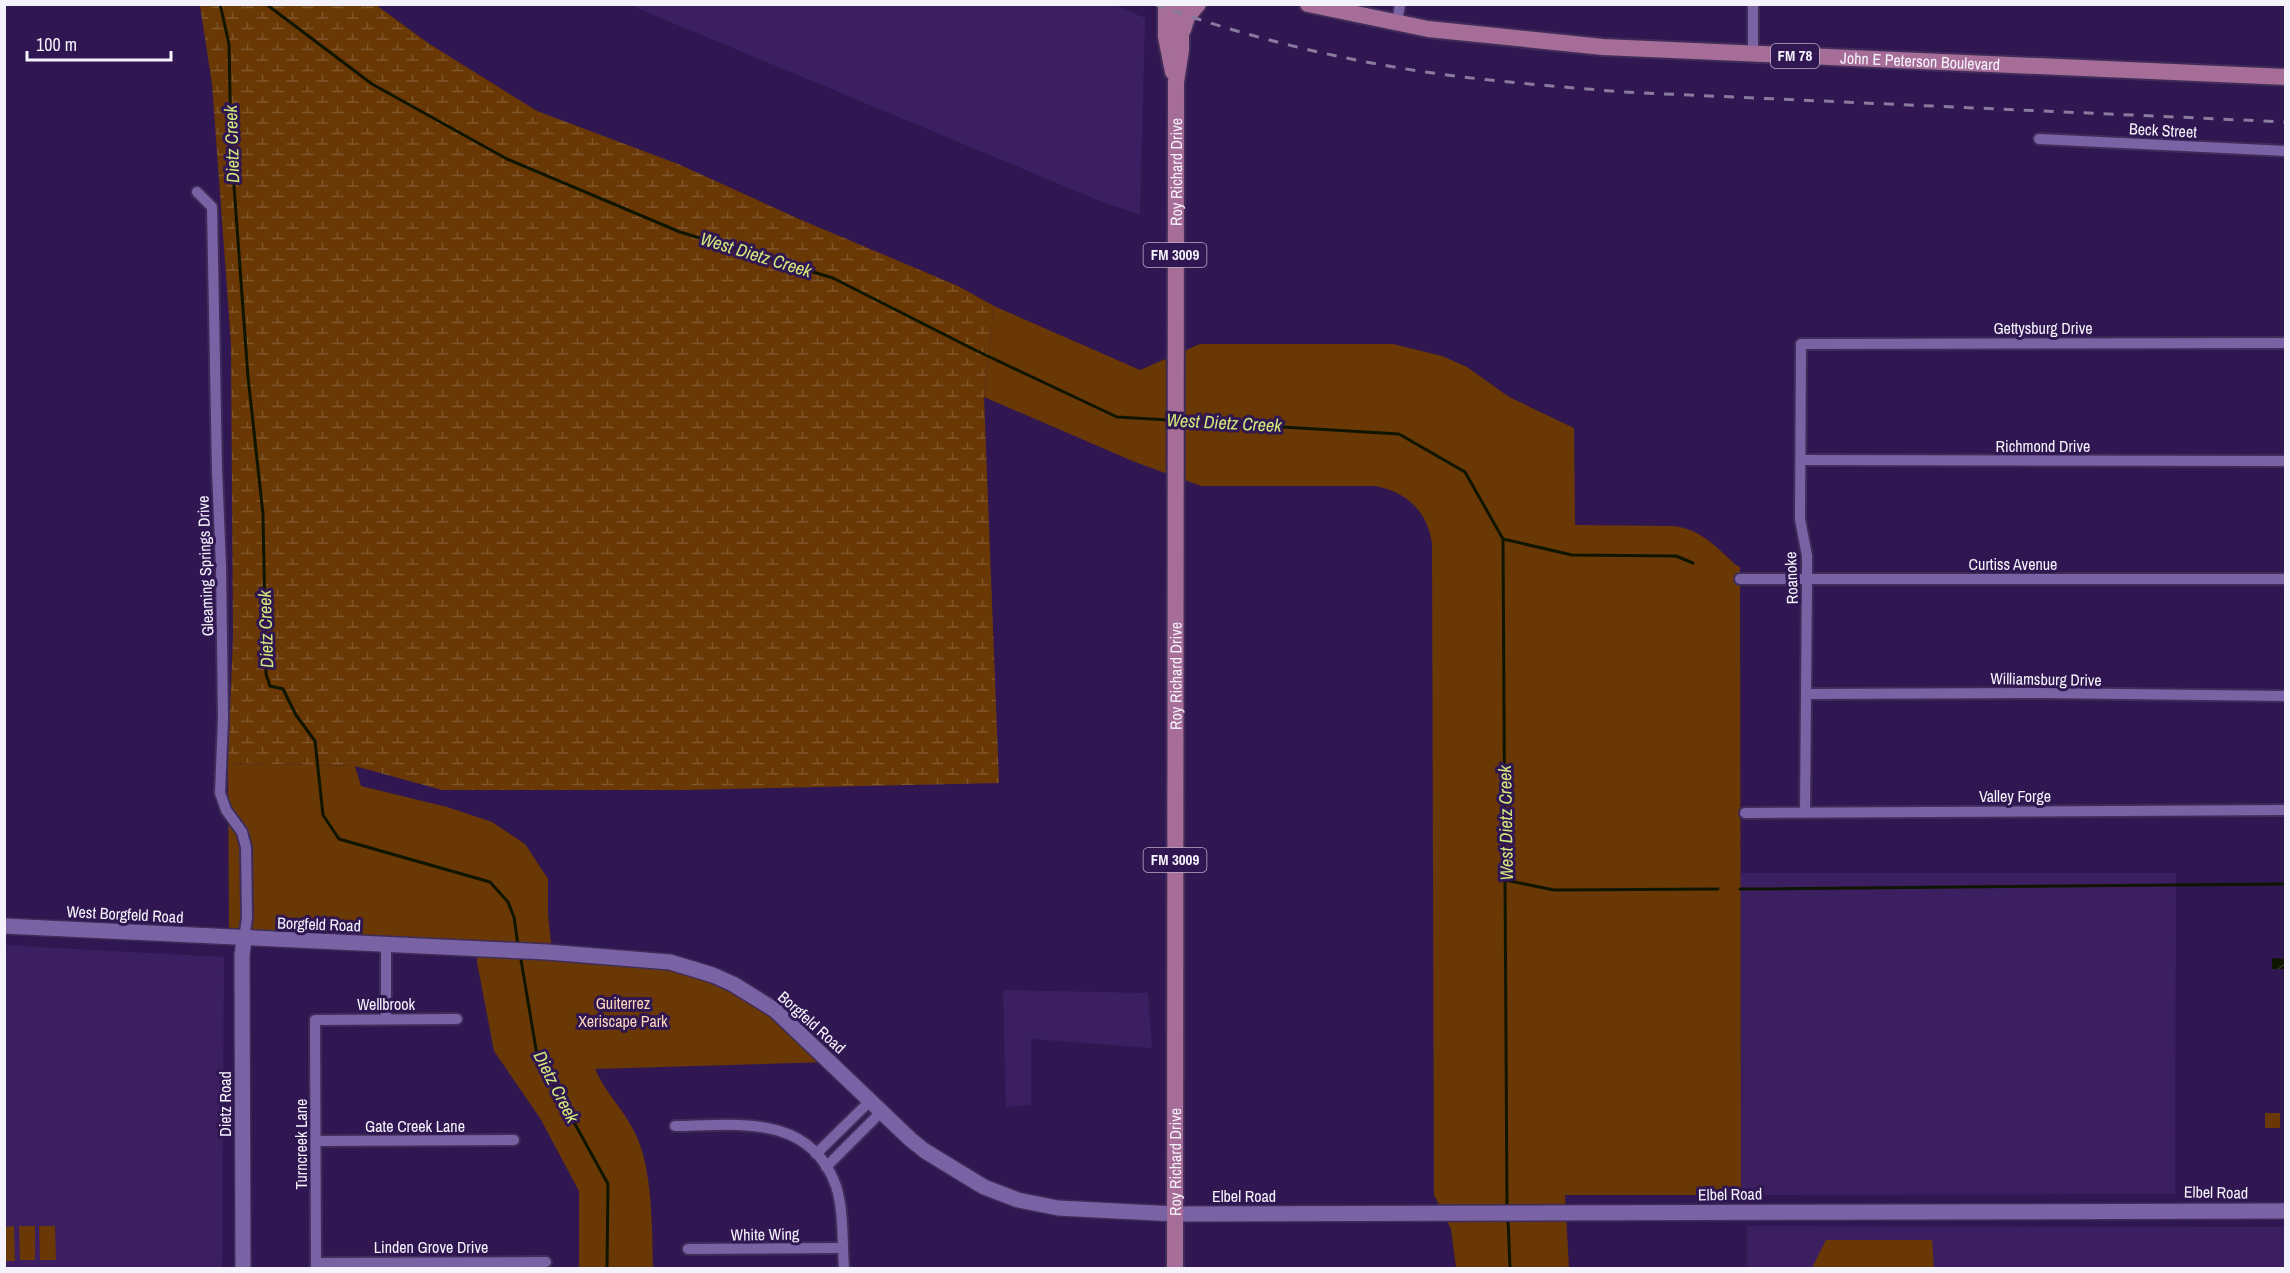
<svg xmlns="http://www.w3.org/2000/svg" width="2290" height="1273" viewBox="0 0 2290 1273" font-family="'Archivo Narrow',sans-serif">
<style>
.built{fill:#3b1f60}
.wetland{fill:url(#wetland-marsh)}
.green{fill:#693805}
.water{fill:url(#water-waves)}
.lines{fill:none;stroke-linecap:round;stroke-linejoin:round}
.stream{stroke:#101500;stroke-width:3}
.street-casing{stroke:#402c59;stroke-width:14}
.secondary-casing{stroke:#402c59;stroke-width:18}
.primary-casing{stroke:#402c59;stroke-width:20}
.street{stroke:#7a63a5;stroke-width:10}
.secondary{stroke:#7a63a5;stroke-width:15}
.primary{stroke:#a56d97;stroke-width:16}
.rail{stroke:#897a9e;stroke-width:3;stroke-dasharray:10 10;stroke-linecap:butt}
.labels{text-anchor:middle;stroke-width:6;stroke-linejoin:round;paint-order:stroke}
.shield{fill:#311752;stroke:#bab0c8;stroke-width:1.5}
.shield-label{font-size:15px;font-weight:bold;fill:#f4f2fa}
.street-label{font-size:16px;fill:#f4f2fa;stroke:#311752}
.park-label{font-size:16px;fill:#fad6ba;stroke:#311752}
.water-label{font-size:18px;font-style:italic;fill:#d1e97b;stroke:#311752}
</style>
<defs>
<pattern id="wetland-marsh" width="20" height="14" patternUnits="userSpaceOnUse" patternTransform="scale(1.5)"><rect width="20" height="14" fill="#693805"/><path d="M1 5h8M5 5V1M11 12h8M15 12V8" fill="none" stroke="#7f552a"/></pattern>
<pattern id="water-waves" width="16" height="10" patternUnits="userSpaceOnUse" patternTransform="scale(1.5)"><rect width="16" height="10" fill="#101500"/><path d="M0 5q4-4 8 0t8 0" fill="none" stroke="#333826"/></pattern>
</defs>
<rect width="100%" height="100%" fill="#311752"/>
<g class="built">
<polygon points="630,5 1114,5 1145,18 1140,215 1100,201"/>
<polygon points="1740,873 2176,873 2175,1194 1741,1195"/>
<polygon points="4,945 224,957 222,1268 5,1268"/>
<polygon points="1003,990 1148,993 1152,1048 1031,1039 1031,1105 1006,1107"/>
<polygon points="1747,1226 2285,1227 2285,1268 1747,1268"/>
</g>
<polygon class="wetland" points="200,5 376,5 428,43 537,111 678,164 799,219 958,286 994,306 984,397 999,783 683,790 442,790 355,766 228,763 233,636 231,343 212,84"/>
<g class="green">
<path d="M994 306 1140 370 1200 344H1393L1442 356 1467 367 1509 397 1574 428 1575 525 1673 526C1701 529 1716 547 1736 565L1740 567 1741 1195H1565L1569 1268H1456L1451 1229 1434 1195 1432 543C1427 511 1407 492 1375 486H1201L1135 462 984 397Z"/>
<path d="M228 763 355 766 361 786 447 807 492 822 525 844 548 879V915L552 952 644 959 733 984 830 1062 595 1069C605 1092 623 1109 634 1131 653 1166 652 1230 653 1268H579V1191L540 1118 494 1051 477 962 478 948 229 936Z"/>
<rect x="2265" y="1113" width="15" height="15"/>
<polygon points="14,1226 15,1261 5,1261 5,1227"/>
<polygon points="19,1226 35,1226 35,1260 20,1260"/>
<polygon points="39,1226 55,1226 56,1260 40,1260"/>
<polygon points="1826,1240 1932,1240 1934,1268 1812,1268"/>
</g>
<polygon class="water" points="2272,958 2285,959 2285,969 2272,969"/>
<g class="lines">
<g class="stream">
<polyline points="220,4 229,44 231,145 248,377 263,514 266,674 270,686 283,689 296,715 315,741 323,815 339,839 490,882 508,902 514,917 518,945"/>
<polyline points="266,4 372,84 507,159 680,232 833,278 975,350 1117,417 1169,420"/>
<polyline points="1182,421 1399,434 1465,472 1503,539 1507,1209"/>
<polyline points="1503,539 1572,555 1676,556 1693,563"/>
<polyline points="1505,880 1554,890 1718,889"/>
<polyline points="1740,889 2286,884"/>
<polyline points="520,954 537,1055 608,1184 607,1268"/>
<polyline points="1508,1218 1510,1268"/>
</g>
<g class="street-casing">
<g id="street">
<polyline points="1397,23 1400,4"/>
<polyline points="1753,54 1753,4"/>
<polyline points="2039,139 2286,151"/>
<polyline points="197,192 212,207 217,469 221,567 223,718 220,793 226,810 242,832 246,847 247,918 244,939"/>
<polyline points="1801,460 2286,461"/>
<polyline points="1740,579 2286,579"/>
<polyline points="1807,694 2042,693 2286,696"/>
<polyline points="1805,811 1807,579 1807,556 1800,519 1801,344 2286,343"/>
<polyline points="1745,813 2286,810"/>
<polyline points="386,1019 386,944"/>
<path d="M675 1126C736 1125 810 1113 836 1186 844 1211 842 1243 844 1268"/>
<polyline points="316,1141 514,1140"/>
<polyline points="816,1154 870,1101"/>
<polyline points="826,1167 881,1112"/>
<polyline points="688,1249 842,1248"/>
<polyline points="316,1263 546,1262"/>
<polyline points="316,1268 315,1020 457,1019"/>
</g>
</g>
<g class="secondary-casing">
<g id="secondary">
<polyline points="4,926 547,952 670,962 713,975 733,984 775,1010 910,1139 925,1151 984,1187 1018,1200 1058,1208 1175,1214 2286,1211"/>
<polyline points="243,1268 242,955 244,939"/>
</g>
</g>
<g class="primary-casing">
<g id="primary">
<polyline points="1166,4 1166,37 1173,72"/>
<path id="s1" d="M1308 4 1428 29 1603 47 2286 77"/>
<polyline points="1183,30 1187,17 1198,4"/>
<path id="s2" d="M1175 1268 1176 82 1181 50V4"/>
</g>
</g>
<use href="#street" class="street"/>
<use href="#secondary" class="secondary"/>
<use href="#primary" class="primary"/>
<path class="rail" d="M1154 4C1251 39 1352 63 1455 76 1510 83 1566 87 1622 92L2286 122"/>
</g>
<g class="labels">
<g class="shield">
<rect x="1771" y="44" width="48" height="24" rx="4.5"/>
<rect x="1143.5" y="243" width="63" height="24" rx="4.5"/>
<rect x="1143.5" y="848" width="63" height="24" rx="4.5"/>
</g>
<g class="shield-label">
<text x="1795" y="61">FM 78</text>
<text x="1175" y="260">FM 3009</text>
<text x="1175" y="865">FM 3009</text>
</g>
<g class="street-label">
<text dy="6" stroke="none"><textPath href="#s1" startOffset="616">John E Peterson Boulevard</textPath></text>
<text transform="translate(2163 130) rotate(3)" y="6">Beck Street</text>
<text dy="6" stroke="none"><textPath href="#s2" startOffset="1096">Roy Richard Drive</textPath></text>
<text x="2043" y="334">Gettysburg Drive</text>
<text x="2043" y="452">Richmond Drive</text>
<text x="2013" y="570">Curtiss Avenue</text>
<text transform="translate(205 566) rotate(-92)" y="6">Gleaming Springs Drive</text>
<text transform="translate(1791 578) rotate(-92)" y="6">Roanoke</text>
<text dy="6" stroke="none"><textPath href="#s2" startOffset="592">Roy Richard Drive</textPath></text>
<text transform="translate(2046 679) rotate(1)" y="6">Williamsburg Drive</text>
<text x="2015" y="802">Valley Forge</text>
<text transform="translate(125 914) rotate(3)" y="6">West Borgfeld Road</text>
<text transform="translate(319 924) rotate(2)" y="6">Borgfeld Road</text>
<text x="386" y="1010">Wellbrook</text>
<text transform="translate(812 1022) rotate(42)" y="6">Borgfeld Road</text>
<text transform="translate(225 1104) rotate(-90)" y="6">Dietz Road</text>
<text x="415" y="1132">Gate Creek Lane</text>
<text transform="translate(301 1144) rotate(-90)" y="6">Turncreek Lane</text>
<text dy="6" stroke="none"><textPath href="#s2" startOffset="106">Roy Richard Drive</textPath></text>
<text transform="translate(2216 1192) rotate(1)" y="6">Elbel Road</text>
<text transform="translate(1730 1194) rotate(-1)" y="6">Elbel Road</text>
<text x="1244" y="1202">Elbel Road</text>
<text transform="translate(765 1234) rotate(-1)" y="6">White Wing</text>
<text x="431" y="1253">Linden Grove Drive</text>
</g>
<g class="park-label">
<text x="623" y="1009">Guiterrez<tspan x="623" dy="18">Xeriscape Park</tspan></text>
</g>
<g class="water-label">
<text transform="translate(232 144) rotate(-92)" y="6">Dietz Creek</text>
<text transform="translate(756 255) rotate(17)" y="6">West Dietz Creek</text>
<text transform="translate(1224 423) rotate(3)" y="6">West Dietz Creek</text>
<text transform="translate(266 629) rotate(-92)" y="6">Dietz Creek</text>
<text transform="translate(1506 823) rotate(-91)" y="6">West Dietz Creek</text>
<text transform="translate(556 1087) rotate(63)" y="6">Dietz Creek</text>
</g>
</g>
<rect width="2290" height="1273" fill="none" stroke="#f4f2fa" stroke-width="12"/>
<path d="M27 51v9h144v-9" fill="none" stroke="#f4f2fa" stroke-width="3"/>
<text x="36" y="51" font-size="18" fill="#f4f2fa" stroke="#311752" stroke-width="4.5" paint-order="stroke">100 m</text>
</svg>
